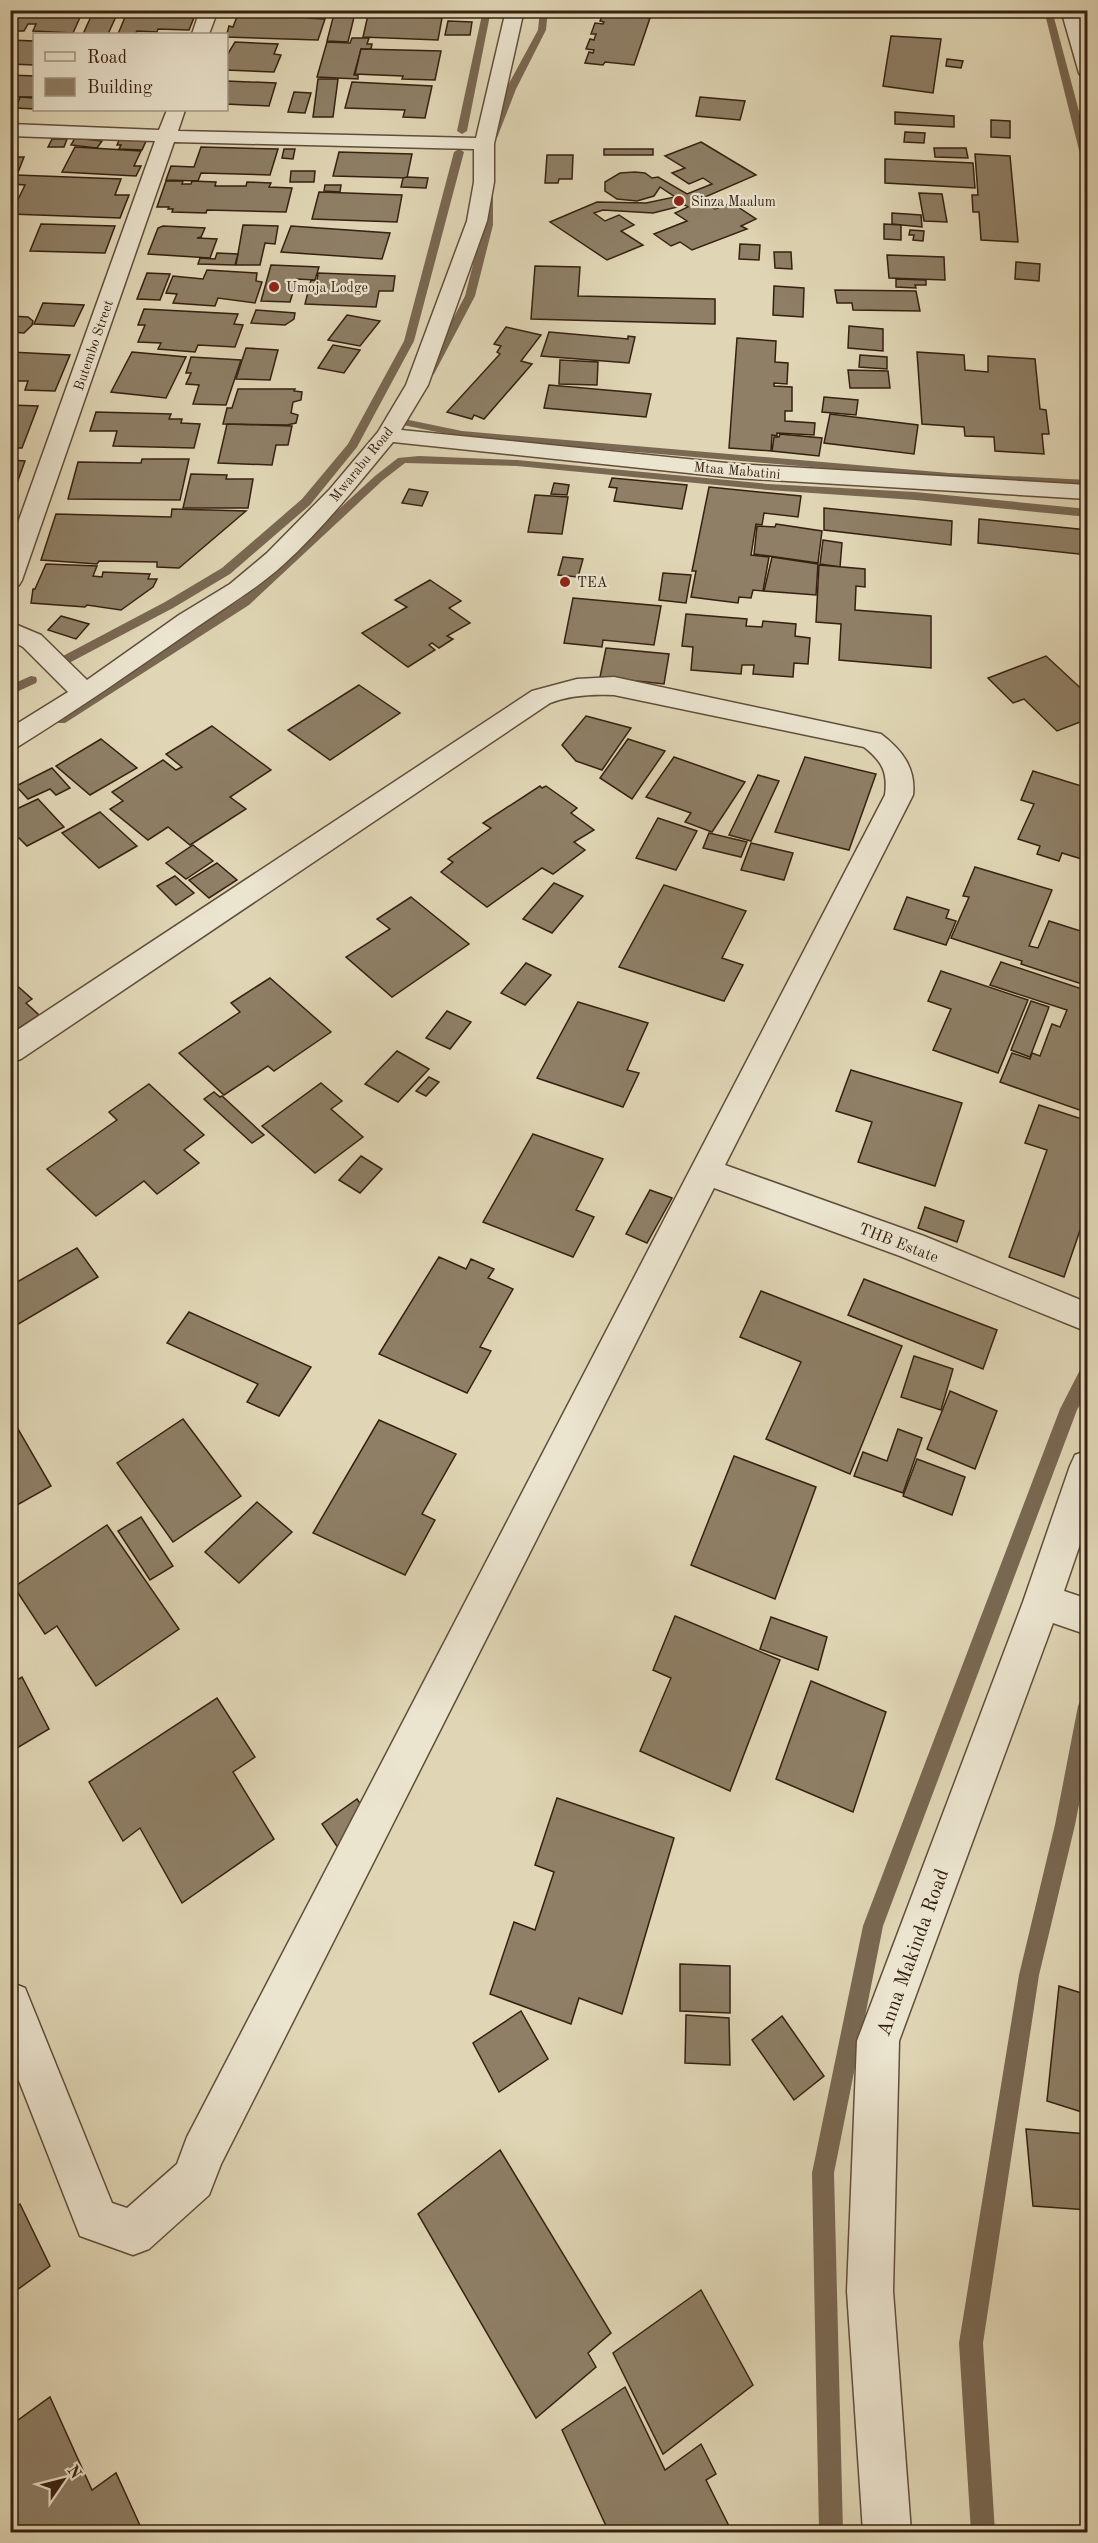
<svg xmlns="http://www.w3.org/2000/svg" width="1098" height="2543" viewBox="0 0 1098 2543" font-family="'Old Standard TT',serif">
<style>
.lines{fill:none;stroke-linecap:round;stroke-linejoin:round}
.stream{fill:#796852;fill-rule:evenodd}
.building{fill:#8e7f66;stroke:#362111;stroke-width:1.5}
.minor-casing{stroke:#604e3a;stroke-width:3}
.minor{fill:#ebe4cf;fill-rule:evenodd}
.poi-dot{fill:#8f2418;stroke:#ebe4cf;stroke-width:2}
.labels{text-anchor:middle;stroke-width:4.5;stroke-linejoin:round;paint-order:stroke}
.far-poi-label{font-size:14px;fill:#362111;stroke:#ebe4cf;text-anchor:start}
.far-street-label{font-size:14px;fill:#362111;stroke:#ebe4cf}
.street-label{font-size:16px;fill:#362111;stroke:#ebe4cf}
.near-street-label{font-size:20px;fill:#362111;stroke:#ebe4cf}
</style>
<rect width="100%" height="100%" fill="#e0d6b5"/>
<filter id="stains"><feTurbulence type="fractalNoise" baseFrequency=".00333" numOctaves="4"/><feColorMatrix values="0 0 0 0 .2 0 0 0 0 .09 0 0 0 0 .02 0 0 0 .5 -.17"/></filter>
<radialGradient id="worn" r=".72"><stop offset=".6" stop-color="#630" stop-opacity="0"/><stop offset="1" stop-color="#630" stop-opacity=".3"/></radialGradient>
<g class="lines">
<g class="stream">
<polygon points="483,10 491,10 467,131 462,134 457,131"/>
<polygon points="540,10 548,10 546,30 516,89 497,138 489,140 487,138 506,89 538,30"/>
<polygon points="1044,10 1052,10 1088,145 1088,169 1083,166"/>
<polygon points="459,149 464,152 414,341 357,447 310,505 230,574 173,608 69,663 61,663 59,660 61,657 165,602 222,568 302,499 348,444 404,341 454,152"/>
<polygon points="488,190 493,193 493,225 475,296 434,374 429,377 425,376 424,374 465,296 483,225 483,193"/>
<path d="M405 407 411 410 404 419 462 431 949 473 1088 480V487L949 479 462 437 393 423C390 418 399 408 405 407Z"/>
<polygon points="419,456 517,460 768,484 915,492 1088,509 1088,517 915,500 768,490 517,466 405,463 383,480 249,605 65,723 55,723 53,720 55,717 241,599 375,476 398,458"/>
<polygon points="31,676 36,677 37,680 36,683 10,695 10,685"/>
<polygon points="1088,1364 1088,1390 1077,1410 883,1926 834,2173 843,2532 819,2532 812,2173 863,1926 1060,1409 1082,1366"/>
<polygon points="1088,1697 1088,1759 1075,1825 1039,1975 983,2343 995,2532 971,2532 959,2343 1019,1975 1055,1825 1078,1706 1081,1699"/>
</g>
</g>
<g class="building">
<polygon points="94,10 119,10 108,34 83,34"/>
<polygon points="128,10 197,10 189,30 158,29 157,32 137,31 135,34 118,34"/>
<polygon points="335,10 360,10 346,11 355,13 348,42 327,41"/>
<polygon points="10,11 82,13 73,33 33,31 36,24 28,24 24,31 10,31"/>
<polygon points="604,11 650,18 634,65 605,62 603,65 585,63 589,52 593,53 594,50 586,49 590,39 594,40 596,34 591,34 595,23 603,24 604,22 600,21"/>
<polygon points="238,14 276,17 307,17 307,18 325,19 318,40 226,37 229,26 233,27"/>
<polygon points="368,15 442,18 438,40 363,37"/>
<polygon points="448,21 472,22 470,35 445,35"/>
<polygon points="891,36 941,39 933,93 883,86"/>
<polygon points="352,38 369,38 367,44 372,44 371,49 361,49 354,75 358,75 358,79 317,77 327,42 350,43"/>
<polygon points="10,40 34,41 34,65 10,64"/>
<polygon points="235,42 278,44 274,54 281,55 274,72 226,70 226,57"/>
<polygon points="361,49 441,51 435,80 402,79 403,76 355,74"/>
<polygon points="947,59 963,61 961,68 946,66"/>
<polygon points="10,75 34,76 34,97 10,97"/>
<polygon points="318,79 338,79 333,117 313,117"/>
<polygon points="226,81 276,83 269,106 226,104"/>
<polygon points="352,82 432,86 425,118 403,117 405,110 345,108"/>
<polygon points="294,92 311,93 305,113 288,112"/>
<polygon points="20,97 34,98 34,109 16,108"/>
<polygon points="700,97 745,101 740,120 696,116"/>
<polygon points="895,112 954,116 954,127 895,124"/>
<polygon points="991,120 1010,121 1010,138 991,137"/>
<polygon points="905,132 925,133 924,143 904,142"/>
<polygon points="75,138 102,141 97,148 71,145"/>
<polygon points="120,138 147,139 142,150 119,149 121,145 117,145"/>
<polygon points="52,139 67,139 64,147 48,147"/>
<polygon points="701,142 756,175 698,200 715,209 732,203 756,219 741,226 747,229 692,250 680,242 671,246 654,234 687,221 675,213 688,207 685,205 653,213 603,210 594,213 605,221 619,215 634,225 621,231 643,245 607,260 550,222 597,202 646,203 675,197 660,187 654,196 637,201 617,199 605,191 605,182 620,173 635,172 645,173 652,178 658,177 687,194 712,184 703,178 689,184 672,173 685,168 665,156"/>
<polygon points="75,147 141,151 134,166 141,166 136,176 62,172"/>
<polygon points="201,147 278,149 270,175 201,173 198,181 166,180 171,166 194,167"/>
<polygon points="934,148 966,148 968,158 935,157"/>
<polygon points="284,149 295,149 293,159 282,158"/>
<rect x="604" y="149" width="49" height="6"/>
<polygon points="339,152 412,154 407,178 333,176"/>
<polygon points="975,154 1010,156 1018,242 981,240 979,212 973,212 972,195 978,195"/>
<polygon points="547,155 573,155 572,179 559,179 558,183 545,183"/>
<polygon points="10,157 24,157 17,175 10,175"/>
<polygon points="885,159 973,163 975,188 885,183"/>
<polygon points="291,171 315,171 314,182 290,182"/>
<polygon points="16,175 121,179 115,195 129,195 120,218 11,214 25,185 12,184"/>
<polygon points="407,177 428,178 426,188 401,187 403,178"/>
<polygon points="166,181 183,181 182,184 191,184 192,181 216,182 215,186 246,186 247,182 271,183 269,187 292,188 286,212 207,210 206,213 172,212 173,209 168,209 169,207 157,207"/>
<polygon points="325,185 341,185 340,192 324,191"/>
<polygon points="319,192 402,195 397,222 312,219"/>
<polygon points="919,193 942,194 947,222 924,221"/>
<polygon points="892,213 921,215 922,227 892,224"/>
<polygon points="41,224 115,226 105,253 30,251"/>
<polygon points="884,224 901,225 901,240 884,239"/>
<polygon points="243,225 278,226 275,244 265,243 260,265 236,265"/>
<polygon points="163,226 205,228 201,237 197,238 217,239 210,258 148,254 158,228"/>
<polygon points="291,226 390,233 382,259 281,252"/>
<polygon points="910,230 924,231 923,241 913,240 914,235 909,235"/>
<polygon points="740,244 760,245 759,260 739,259"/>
<polygon points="774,252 791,252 792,269 775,268"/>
<polygon points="217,253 238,254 235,265 198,264 200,258 215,259"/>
<polygon points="887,255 944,257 945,280 889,278"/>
<polygon points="1016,262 1040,264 1039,281 1015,279"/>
<polygon points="271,265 319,267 315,280 297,279 290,302 261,301"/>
<polygon points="535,266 580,267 578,296 715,299 715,324 531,319"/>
<polygon points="207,270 257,273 256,281 262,282 255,303 218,298 215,306 173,303 177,294 166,293 173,276 203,279"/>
<polygon points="147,273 170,274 160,300 137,299"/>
<polygon points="318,273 395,276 393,291 379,291 376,307 305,304 311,280 317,281"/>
<polygon points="896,279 926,280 926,285 915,285 916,288 896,287"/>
<polygon points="774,286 804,288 803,317 773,315"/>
<polygon points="835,290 916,291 920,311 853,310 852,303 837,303"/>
<polygon points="43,303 84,305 74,326 34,324"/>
<polygon points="144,309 238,314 234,324 243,325 235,347 198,345 195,352 158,349 161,343 138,342 145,325 138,325"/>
<polygon points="256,310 295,313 294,319 285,325 251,323"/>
<polygon points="347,315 380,321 360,346 328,340"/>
<polygon points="10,316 28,317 33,321 32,325 24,333 10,332"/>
<polygon points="849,326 883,329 883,351 848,348"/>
<polygon points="506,327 541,335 521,361 532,364 484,419 474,415 472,419 447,412 500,354 497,352 501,346 494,344"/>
<polygon points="549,332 628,339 628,336 635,337 629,363 541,356"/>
<polygon points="737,338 776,341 775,362 788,363 787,384 774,383 774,386 792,387 792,411 785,411 785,421 815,423 814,435 777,433 777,436 772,435 771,451 729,448"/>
<polygon points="333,345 360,350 344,373 318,368"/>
<polygon points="246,348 278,350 270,380 236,379"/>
<polygon points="10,352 70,355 55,391 25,390 28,381 10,381"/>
<polygon points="132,352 186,357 166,398 111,392"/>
<polygon points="917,352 964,355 965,370 988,372 988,356 1035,359 1040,409 1046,410 1049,434 1042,434 1044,454 995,451 994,437 965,436 964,427 922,424"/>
<polygon points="860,355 887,357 887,369 859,367"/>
<polygon points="191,357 241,360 226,405 193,404 199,385 186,384 191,373 186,373"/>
<polygon points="560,360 598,362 597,385 559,384"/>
<polygon points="848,370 888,371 890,388 850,388"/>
<polygon points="549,385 651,394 646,417 544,408"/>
<polygon points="238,389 295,389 294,391 302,392 301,400 293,402 291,413 298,415 296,423 287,425 223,424 227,408 232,408"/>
<polygon points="824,397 858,400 856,415 822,412"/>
<polygon points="10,405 38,406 22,448 10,448"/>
<polygon points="96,412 171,414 169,419 182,419 181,423 200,424 194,448 113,446 117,431 90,431"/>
<polygon points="830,414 918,425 914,454 824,443"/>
<polygon points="227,424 292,426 288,445 276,445 272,465 218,463"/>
<polygon points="780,434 822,438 819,456 772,451 774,437 779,437"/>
<polygon points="142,459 189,459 180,500 68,499 78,462 141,463"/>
<polygon points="10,460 25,461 12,497 10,497"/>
<polygon points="191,474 227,475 226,479 253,479 248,508 183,508"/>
<polygon points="612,478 687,485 682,509 614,501 617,488 609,487"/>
<polygon points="554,483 569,485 567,495 551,494"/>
<polygon points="709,487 801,496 798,517 764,513 762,525 756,524 751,555 769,557 763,591 753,590 751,598 739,597 738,603 691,597 696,571 692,571"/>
<polygon points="409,489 428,492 422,506 402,503"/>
<polygon points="535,495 568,497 562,534 528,532"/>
<polygon points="824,508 952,521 951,545 824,530"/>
<polygon points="172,509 246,511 179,568 157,567 157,562 99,561 97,564 41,560 56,514 171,517"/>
<polygon points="979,519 1088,530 1088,555 978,543"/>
<polygon points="776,524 822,531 818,563 754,554 757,526 775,527"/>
<polygon points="823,540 842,543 840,567 820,564"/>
<polygon points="563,557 583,559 578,577 558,575"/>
<polygon points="772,557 818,564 816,595 764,591"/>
<polygon points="46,564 97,566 93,576 102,577 103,572 150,574 148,579 157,579 153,587 121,610 87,605 85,607 31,603 33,589 35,589"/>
<polygon points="819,565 865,569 865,587 856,586 855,610 931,616 931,668 839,660 841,624 816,622"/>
<polygon points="663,573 691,575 686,603 659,600"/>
<polygon points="430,580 461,601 449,608 470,623 447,636 453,639 439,648 432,643 429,645 435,650 408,667 362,633 407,607 395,600"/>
<polygon points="573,598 661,606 654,645 603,640 602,647 564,643"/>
<polygon points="686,614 747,619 746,626 762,627 763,621 796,624 795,636 810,638 808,664 794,663 793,677 753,674 754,665 742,665 741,674 691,670 693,647 682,646"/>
<polygon points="61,616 89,624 76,639 48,630"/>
<polygon points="606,648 669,654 664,684 600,677"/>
<polygon points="1046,656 1088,695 1088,719 1057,731 1024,699 1013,703 988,678"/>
<polygon points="359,685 400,713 330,760 288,730"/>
<polygon points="586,716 631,728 602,770 576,761 562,745"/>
<polygon points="212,726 271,770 230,797 246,809 190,845 168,827 148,840 110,809 123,801 112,792 163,760 176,770 182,767 166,754"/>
<polygon points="101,739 137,768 90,795 56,766"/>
<polygon points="628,739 665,751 632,799 600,778"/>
<polygon points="674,757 745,782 712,832 685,822 691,813 646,797"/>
<polygon points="805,757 876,774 849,850 775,832"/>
<polygon points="52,768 70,788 56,795 50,789 28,799 16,786"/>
<polygon points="1033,771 1088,788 1088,853 1085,860 1062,853 1059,861 1037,854 1040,846 1018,839 1034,804 1021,800"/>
<polygon points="758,775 779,781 751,841 729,835"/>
<polygon points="540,786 542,788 546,786 577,808 571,813 594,830 574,842 585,850 553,874 542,868 487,907 441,872 453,862 448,859 491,828 483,823"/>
<polygon points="38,799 64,827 27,846 10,829 10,812"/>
<polygon points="100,812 137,846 99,868 62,833"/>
<polygon points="658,818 697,831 676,870 636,858"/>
<polygon points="709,833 747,842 741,857 703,848"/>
<polygon points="751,843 793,853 784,880 741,870"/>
<polygon points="193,845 213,861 186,879 166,863"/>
<polygon points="217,863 237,880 209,898 189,880"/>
<polygon points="975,867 1052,890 1029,946 1038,948 1049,921 1087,933 1088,986 1021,964 1022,961 951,938 969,897 963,896"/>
<polygon points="175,876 194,893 176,905 157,886"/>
<polygon points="554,883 583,896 552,933 523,919"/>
<polygon points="664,885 746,911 722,958 743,965 724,1001 619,967"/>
<polygon points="411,897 469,944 392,997 346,957 390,929 377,919"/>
<polygon points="907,897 949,910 946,918 956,921 946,945 894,929"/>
<polygon points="1001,962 1088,991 1088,1113 1000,1082 1012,1053 1030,1059 1032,1053 1040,1056 1052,1024 1060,1027 1067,1010 990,985"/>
<polygon points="526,963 551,975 525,1005 501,993"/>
<polygon points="941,971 1028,1000 998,1073 933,1050 951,1009 928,1001"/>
<polygon points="270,978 331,1032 274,1071 268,1066 224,1095 179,1053 240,1012 231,1003"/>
<polygon points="14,983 32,999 26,1003 39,1015 10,1034 10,986"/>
<polygon points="1031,1001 1049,1007 1030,1057 1011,1050"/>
<polygon points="578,1002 648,1023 627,1070 639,1073 623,1107 537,1078"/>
<polygon points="447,1011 471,1022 450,1049 426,1038"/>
<polygon points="397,1051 429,1069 398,1102 365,1084"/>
<polygon points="851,1070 962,1103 935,1186 858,1162 872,1122 836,1111"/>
<polygon points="429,1077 439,1082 426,1096 416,1091"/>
<polygon points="321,1083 342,1101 331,1109 363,1137 315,1173 262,1126"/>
<polygon points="149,1084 204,1135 184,1150 199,1163 157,1194 144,1181 96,1216 47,1169 117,1120 109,1112"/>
<polygon points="214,1092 220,1097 222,1096 264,1135 252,1143 204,1099"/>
<polygon points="1039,1105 1088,1121 1088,1207 1064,1277 1009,1257 1047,1150 1025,1143"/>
<polygon points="533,1134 603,1159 576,1210 594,1217 573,1257 483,1222"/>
<polygon points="361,1156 382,1169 360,1193 339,1180"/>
<polygon points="650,1190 672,1198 647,1243 626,1234"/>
<polygon points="925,1207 964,1221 957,1242 918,1228"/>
<polygon points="77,1248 98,1277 15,1326 10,1319 10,1286"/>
<polygon points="439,1257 466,1269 471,1259 494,1269 488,1278 513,1289 480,1347 491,1351 467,1393 379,1354"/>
<polygon points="864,1279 997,1330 983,1369 848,1315"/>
<polygon points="761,1291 902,1346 850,1474 766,1439 801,1362 740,1337"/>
<polygon points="189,1312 311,1367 279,1416 247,1402 258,1384 167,1343"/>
<polygon points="914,1356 953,1369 941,1410 901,1397"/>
<polygon points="950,1391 997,1411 975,1469 927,1449"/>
<polygon points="10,1415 51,1486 10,1509"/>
<polygon points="183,1419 241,1496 173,1542 117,1463"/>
<polygon points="379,1420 456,1454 422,1514 435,1520 405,1575 313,1533"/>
<polygon points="898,1429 922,1438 903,1493 854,1476 863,1452 887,1461"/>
<polygon points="734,1456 816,1487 775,1599 691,1565"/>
<polygon points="917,1459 965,1477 952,1515 903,1496"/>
<polygon points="257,1502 292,1532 239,1583 205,1552"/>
<polygon points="141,1517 173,1566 150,1580 118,1531"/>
<polygon points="107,1525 179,1629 96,1686 57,1626 45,1634 14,1587"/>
<polygon points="675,1616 780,1660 730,1791 640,1751 671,1678 653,1670"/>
<polygon points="771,1617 827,1637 818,1670 760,1649"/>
<polygon points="22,1677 49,1729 12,1751 10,1684"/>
<polygon points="811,1681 886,1712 853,1812 776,1779"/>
<polygon points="217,1698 255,1757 233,1772 274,1839 182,1903 140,1828 123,1841 89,1782"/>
<polygon points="557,1798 674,1838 622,2014 579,1998 571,2024 490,1994 514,1922 535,1930 554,1872 535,1865"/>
<polygon points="357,1799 372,1821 338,1848 322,1824"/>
<polygon points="680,1964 730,1966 730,2013 680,2011"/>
<polygon points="1059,1986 1088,1995 1088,2114 1047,2101"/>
<polygon points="521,2011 548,2059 499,2092 473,2043"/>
<polygon points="686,2015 729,2018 730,2065 685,2063"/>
<polygon points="782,2016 824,2076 794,2100 752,2040"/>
<polygon points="1026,2129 1088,2134 1088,2210 1033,2206"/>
<polygon points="500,2150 611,2333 588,2353 596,2367 536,2418 418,2214"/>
<polygon points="20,2204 50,2266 10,2295 10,2211"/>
<polygon points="701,2290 753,2385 663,2454 613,2353"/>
<polygon points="625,2387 665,2470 701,2444 716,2474 706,2480 732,2532 596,2532 606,2526 562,2430"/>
<polygon points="50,2397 92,2490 116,2473 143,2532 10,2532 10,2426"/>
</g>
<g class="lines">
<g class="minor-casing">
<g id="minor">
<polygon points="200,10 218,10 209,34 192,34"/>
<path d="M506 10H524L494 144V182L487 221 428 385 401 430 736 464 1088 485V499L736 478 393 442C358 484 324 528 283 565 255 590 224 608 194 629 136 669 79 709 19 746L10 749V728L68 692 23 647 10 640V622L41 635 87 680 179 615 230 584 267 553 330 489 378 432 406 385 467 221 474 182V149L174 142 22 580 19 585 10 588V545L155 141 10 136V124L159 130 167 110H185L178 131 476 138Z"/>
<polygon points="1061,10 1079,10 1088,40 1088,78 1082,77 1079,73"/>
<path d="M614 677 881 734C902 750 916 768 913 795L725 1165 924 1236 1088 1303V1332L900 1256 714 1188 221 2164 209 2195 149 2249 133 2255 80 2236 10 2058V1982L25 1988 112 2203 127 2208 177 2164 187 2137 885 795C888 772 882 761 864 747L614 695C592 694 571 695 550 703L21 1059 10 1063V1035L532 691 577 679Z"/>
<polygon points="1088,1450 1088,1521 1064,1591 1088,1599 1088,1635 1053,1623 899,2041 893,2291 911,2532 863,2532 847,2291 857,2041 1023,1602 1070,1466 1075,1455"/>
</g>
</g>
<use href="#minor" class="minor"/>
</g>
<g class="poi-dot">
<circle cx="679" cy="201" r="6"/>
<circle cx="274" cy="287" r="6"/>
<circle cx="565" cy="582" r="6"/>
</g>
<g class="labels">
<g class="far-poi-label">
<text x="691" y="206">Sinza Maalum</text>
<text x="286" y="292">Umoja Lodge</text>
<text x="577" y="587">TEA</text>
</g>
<g class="far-street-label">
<text transform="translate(93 345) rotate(-71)" y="5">Butembo Street</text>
<text transform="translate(361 464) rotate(-51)" y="5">Mwarabu Road</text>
<text transform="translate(737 470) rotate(5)" y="5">Mtaa Mabatini</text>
</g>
<g class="street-label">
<text transform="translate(899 1242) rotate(21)" y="6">THB Estate</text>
</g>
<g class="near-street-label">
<text transform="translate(912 1952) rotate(-70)" y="7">Anna Makinda Road</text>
</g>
</g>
<rect width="1098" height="2543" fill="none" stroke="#e0d6b5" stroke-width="36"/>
<rect x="12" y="12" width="1074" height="2519" fill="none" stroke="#362111" stroke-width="3"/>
<rect x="18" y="18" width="1062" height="2507" fill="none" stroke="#362111" stroke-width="1.5"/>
<rect x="33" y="33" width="195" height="78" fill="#ebe4cf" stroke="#a39683" stroke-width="1.5"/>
<rect x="45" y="52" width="30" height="9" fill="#ebe4cf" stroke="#a39683" stroke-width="1.5"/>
<text x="87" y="63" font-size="18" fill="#362111">Road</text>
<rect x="45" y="78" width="30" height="18" fill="#8e7f66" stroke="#a39683" stroke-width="1.5"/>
<text x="87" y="93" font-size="18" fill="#362111">Building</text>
<g transform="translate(63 2480) rotate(55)" stroke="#ebe4cf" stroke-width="4.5" paint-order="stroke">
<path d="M0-4.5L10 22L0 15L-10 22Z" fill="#362111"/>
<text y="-9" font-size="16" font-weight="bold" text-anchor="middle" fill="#362111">N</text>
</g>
<rect width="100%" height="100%" filter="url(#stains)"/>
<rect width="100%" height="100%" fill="url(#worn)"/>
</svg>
